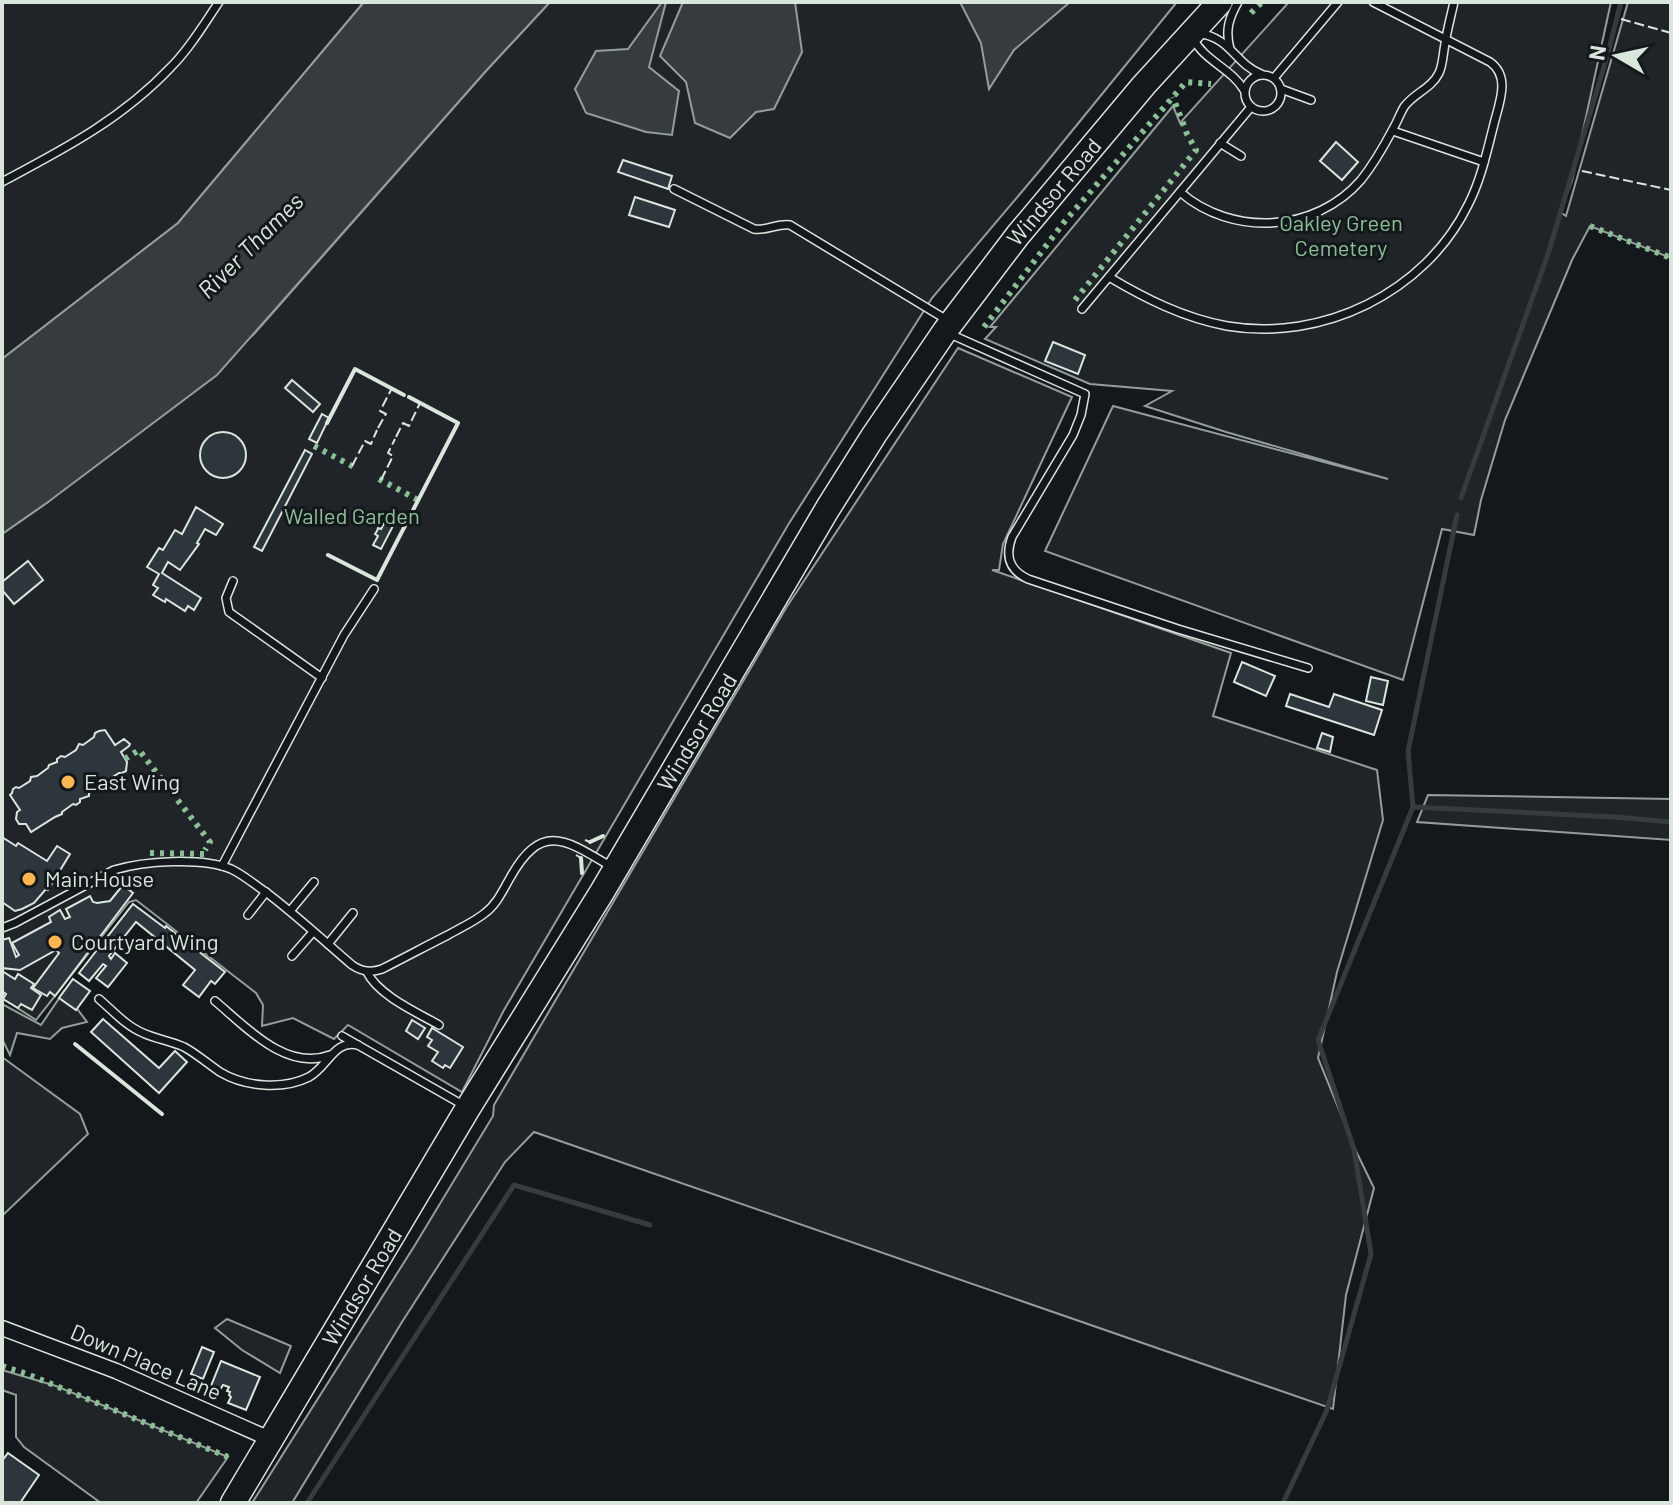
<svg xmlns="http://www.w3.org/2000/svg" width="1673" height="1505" viewBox="0 0 1673 1505" font-family="Barlow,sans-serif">
<style>
.green{fill:#202428;stroke:#939e99;stroke-width:2}
.water{fill:#363b3e;stroke:#939e99;stroke-width:2}
.lines{fill:none;stroke-linecap:round;stroke-linejoin:round}
.stream{stroke:#363b3e;stroke-width:5}
.building{fill:#2c363c;stroke:#d8e6dc;stroke-width:2}
.service-casing{stroke:#d8e6dc;stroke-width:10}
.minor-casing{stroke:#d8e6dc;stroke-width:17}
.primary-casing{stroke:#d8e6dc;stroke-width:27}
.service{stroke:#14181c;stroke-width:7}
.minor{stroke:#14181c;stroke-width:14}
.primary{stroke:#14181c;stroke-width:24}
.hedge{stroke:#8ac095;stroke-width:6;stroke-dasharray:4 6;stroke-linecap:butt}
.fence{stroke:#d8e6dc;stroke-width:2;stroke-dasharray:10 4;stroke-linecap:butt}
.wall{stroke:#d8e6dc;stroke-width:4}
.poi-dot{fill:#ffb74d;stroke:#14181c;stroke-width:3}
.labels{text-anchor:middle;stroke-width:6;stroke-linejoin:round;paint-order:stroke}
.street-label{font-size:22px;fill:#d8e6dc;stroke:#14181c}
.park-label{font-size:22px;fill:#8ac095;stroke:#14181c}
.poi-label{font-size:22px;fill:#d8e6dc;stroke:#14181c;text-anchor:start}
.water-label{font-size:24px;font-style:italic;fill:#d8e6dc;stroke:#14181c}
</style>
<rect width="100%" height="100%" fill="#14181c"/>
<g class="green">
<polygon points="2,2 364,2 178,223 2,359"/>
<polygon points="550,2 1177,2 1041,169 932,298 788,525 504,1010 462,1092 348,1025 334,1039 293,1018 262,1026 263,1005 256,993 136,900 129,902 36,1020 2,998 2,534 48,502 254,334 485,72"/>
<polygon points="1289,2 1611,2 1572,181 1560,212 1566,216 1628,2 1671,2 1671,258 1590,226 1572,260 1505,420 1481,500 1474,535 1442,529 1403,680 1045,551 1113,406 1388,479 1226,432 1145,406 1172,391 1090,384 985,339 996,327 990,327 1173,106 1180,123"/>
<polygon points="958,348 1072,397 1003,544 999,570 992,570 1231,653 1213,716 1377,770 1383,820 1337,972 1318,1058 1355,1149 1374,1188 1346,1295 1333,1409 534,1132 505,1162 402,1322 292,1503 252,1503 415,1245 493,1116 494,1105 786,608"/>
<polygon points="1428,795 1671,799 1671,840 1417,822"/>
<polygon points="64,991 87,1022 62,1028 50,1039 17,1033 10,1055 2,1039 2,1004 41,1025"/>
<polygon points="2,1057 80,1114 88,1134 2,1216"/>
<polygon points="227,1319 291,1346 280,1373 242,1350 215,1328"/>
<polygon points="2,1370 56,1386 228,1457 196,1503 101,1503 24,1447 16,1437 16,1395 2,1390"/>
</g>
<g class="water">
<polygon points="364,2 550,2 485,72 217,375 48,502 2,534 2,359 178,223"/>
<polygon points="662,2 666,2 649,67 679,91 672,135 646,132 586,113 575,89 596,51 628,49"/>
<polygon points="683,2 795,2 802,52 774,109 756,112 730,138 695,123 686,82 660,56"/>
<polygon points="960,2 1070,2 1014,50 989,89 981,43"/>
</g>
<g class="lines">
<g class="stream">
<polyline points="1461,498 1548,254 1608,53 1621,2"/>
<polyline points="1457,515 1408,751 1413,807 1615,817 1671,822"/>
<polyline points="307,1503 514,1185 650,1225"/>
<polyline points="1283,1503 1327,1410 1371,1254 1354,1149 1318,1040 1413,807"/>
</g>
</g>
<g class="building">
<polygon points="1336,142 1358,162 1342,180 1320,161"/>
<polygon points="623,160 672,176 668,189 618,172"/>
<polygon points="635,197 675,210 669,227 629,215"/>
<polygon points="1053,342 1085,355 1078,374 1045,361"/>
<polygon points="292,380 320,404 313,412 285,388"/>
<polygon points="322,414 329,418 317,443 309,439"/>
<circle cx="223" cy="455" r="23"/>
<polygon points="305,450 312,454 262,551 254,547"/>
<polygon points="196,507 223,524 216,535 205,529 197,543 199,544 180,570 168,562 162,573 201,598 194,610 188,606 185,611 166,599 165,602 153,595 158,588 153,585 159,574 147,567 159,548 163,550 175,530 182,534"/>
<polygon points="386,520 394,524 381,549 373,545 378,536 375,534 377,531 378,528 381,529"/>
<polygon points="28,561 43,580 14,604 2,590 2,582"/>
<polygon points="1242,662 1275,676 1266,696 1234,682"/>
<polygon points="1371,677 1388,681 1383,705 1366,701"/>
<polygon points="1290,694 1329,707 1334,694 1382,710 1374,735 1286,706"/>
<polygon points="105,730 115,745 124,739 130,744 129,746 121,752 127,762 126,771 122,773 119,773 108,780 103,786 101,785 89,793 89,796 80,799 80,802 76,805 73,804 62,812 62,814 55,817 31,832 26,824 19,824 16,819 17,812 20,810 10,795 12,793 13,789 16,787 19,788 30,781 31,777 37,776 48,768 49,765 57,762 57,759 61,756 65,757 76,750 79,744 83,745 94,737 95,733 99,731"/>
<polygon points="1322,733 1333,737 1330,752 1317,748"/>
<polygon points="2,837 16,846 18,843 47,861 57,846 70,854 48,890 46,889 34,903 22,909 15,911 2,902"/>
<polygon points="123,885 133,893 55,996 50,992 47,996 33,988 59,953 56,950 20,970 2,968 2,940 9,938 16,957 19,955 12,943 51,922 49,917 60,910 65,919 70,917 66,909 90,896 93,902 97,903 110,901"/>
<polygon points="133,904 165,928 166,926 225,972 215,984 211,981 199,997 183,985 195,970 136,922 109,956 111,959 115,953 127,963 108,987 96,978 106,966 103,964 89,981 79,973"/>
<polygon points="2,971 15,979 18,974 34,984 31,988 41,995 32,1010 21,1004 18,1008 3,999 6,994 2,991"/>
<polygon points="73,979 90,991 76,1010 59,998"/>
<polygon points="103,1019 159,1068 175,1051 187,1062 159,1093 91,1032"/>
<polygon points="412,1020 425,1028 418,1039 406,1031"/>
<polygon points="432,1028 463,1047 450,1068 445,1065 443,1068 432,1061 438,1052 428,1046 432,1040 427,1037"/>
<polygon points="202,1347 214,1352 203,1379 191,1374"/>
<polygon points="221,1361 260,1377 246,1410 228,1403 231,1397 229,1395 230,1392 227,1391 229,1387 223,1385 220,1390 211,1386"/>
<polygon points="8,1453 39,1475 20,1503 2,1503 2,1461"/>
</g>
<g class="lines">
<g class="service-casing">
<g id="service">
<path d="M1198 33C1232 38 1235 64 1261 74"/>
<path d="M1193 38C1204 61 1231 68 1244 90"/>
<path d="M1230 49C1225 30 1229 18 1238 2"/>
<circle cx="1263" cy="93" r="18"/>
<polyline points="1274,78 1338,2"/>
<polyline points="1281,89 1311,100"/>
<polyline points="1393,131 1484,162"/>
<polyline points="1220,143 1241,156"/>
<path d="M2 182C64 149 122 119 171 67 190 48 204 24 219 2"/>
<path d="M674 189 754 229C767 231 778 223 790 225L947 320"/>
<path d="M1180 192C1232 237 1315 233 1361 180 1373 165 1384 146 1393 129 1397 122 1400 114 1404 107 1414 93 1431 89 1439 73 1443 65 1443 53 1445 44 1447 30 1451 16 1454 2"/>
<path d="M1109 277C1146 299 1184 318 1227 326 1322 342 1425 293 1468 205 1481 180 1487 151 1494 124 1499 103 1511 77 1490 62L1373 2"/>
<polyline points="1082,309 1251,107"/>
<path d="M950 334 1085 394 1081 415 1073 435 1012 537C1005 556 1009 570 1028 579L1178 629 1308 668"/>
<polyline points="233,581 226,598 229,612 322,678"/>
<polyline points="222,866 344,635 374,589"/>
<polyline points="290,911 314,882"/>
<polyline points="248,915 266,892"/>
<path d="M2 928 15 923 114 870C144 861 201 857 231 869 244 875 255 885 267 893 296 915 324 941 352 965 362 972 371 973 382 969 404 958 426 946 448 935 460 928 474 922 485 913 497 904 503 890 510 878 541 822 565 839 610 866"/>
<polyline points="328,944 353,913"/>
<polyline points="292,956 313,932"/>
<path d="M367 972C378 995 416 1012 439 1025"/>
<path d="M99 999C113 1011 126 1026 143 1033 156 1039 171 1041 184 1047 197 1054 208 1064 220 1072 245 1087 283 1090 309 1077 328 1067 334 1039 358 1045"/>
<path d="M215 1001C245 1026 286 1072 330 1055"/>
<polyline points="342,1036 463,1105"/>
</g>
</g>
<g class="minor-casing">
<polyline id="minor" points="2,1328 116,1371 272,1440"/>
</g>
<g class="primary-casing">
<polyline id="primary" points="233,1503 468,1108 602,892 828,508 874,435 945,331 1018,235 1144,85 1220,2"/>
</g>
<use href="#service" class="service"/>
<use href="#minor" class="minor"/>
<use href="#primary" class="primary"/>
<g class="hedge">
<polyline points="1251,13 1262,2"/>
<polyline points="1590,226 1671,258"/>
<polyline points="1075,300 1196,150 1187,134 1173,97"/>
<polyline points="984,327 1065,221 1186,82 1211,84"/>
<polyline points="314,446 354,467"/>
<polyline points="379,479 418,500"/>
<polyline points="125,759 139,750 210,842 205,850"/>
<polyline points="150,853 207,854"/>
<polyline points="2,1366 27,1374 228,1457"/>
</g>
<g class="fence">
<polyline points="1621,19 1671,33"/>
<polyline points="1582,171 1671,190"/>
<polyline points="378,428 386,414 380,411 392,388"/>
<polyline points="396,437 403,423 409,426 420,403"/>
<polyline points="352,466 365,441 371,444 377,430"/>
<polyline points="381,480 393,456 388,453 395,439"/>
<polyline points="585,840 590,842"/>
<polyline points="576,855 581,858"/>
</g>
<g class="wall">
<polyline points="327,423 355,369 404,395"/>
<polyline points="328,555 377,580 458,423 409,397"/>
<polyline points="590,842 603,836"/>
<polyline points="581,858 582,873"/>
<polyline points="75,1044 162,1114"/>
</g>
</g>
<g class="poi-dot">
<circle cx="68" cy="782" r="8"/>
<circle cx="29" cy="879" r="8"/>
<circle cx="55" cy="942" r="8"/>
</g>
<g class="labels">
<g class="street-label">
<text transform="translate(1054 192) rotate(-50)" y="8">Windsor Road</text>
<text transform="translate(697 732) rotate(-59)" y="8">Windsor Road</text>
<text transform="translate(362 1287) rotate(-59)" y="8">Windsor Road</text>
<text transform="translate(146 1362) rotate(23)" y="8">Down Place Lane</text>
</g>
<g class="park-label">
<text x="1341" y="231">Oakley Green<tspan x="1341" dy="25">Cemetery</tspan></text>
<text x="352" y="524">Walled Garden</text>
</g>
<g class="poi-label">
<text x="84" y="790">East Wing</text>
<text x="45" y="887">Main House</text>
<text x="71" y="950">Courtyard Wing</text>
</g>
<g class="water-label">
<text transform="translate(251 246) rotate(-45)" y="8">River Thames</text>
</g>
</g>
<rect width="1673" height="1505" fill="none" stroke="#d8e6dc" stroke-width="8"/>
<g transform="translate(1617 56) rotate(279)" stroke="#14181c" stroke-width="6" paint-order="stroke">
<path d="M0-6L14 30L0 20L-14 30Z" fill="#d8e6dc"/>
<text y="-12" font-size="22" font-weight="bold" text-anchor="middle" fill="#d8e6dc">N</text>
</g>
</svg>
